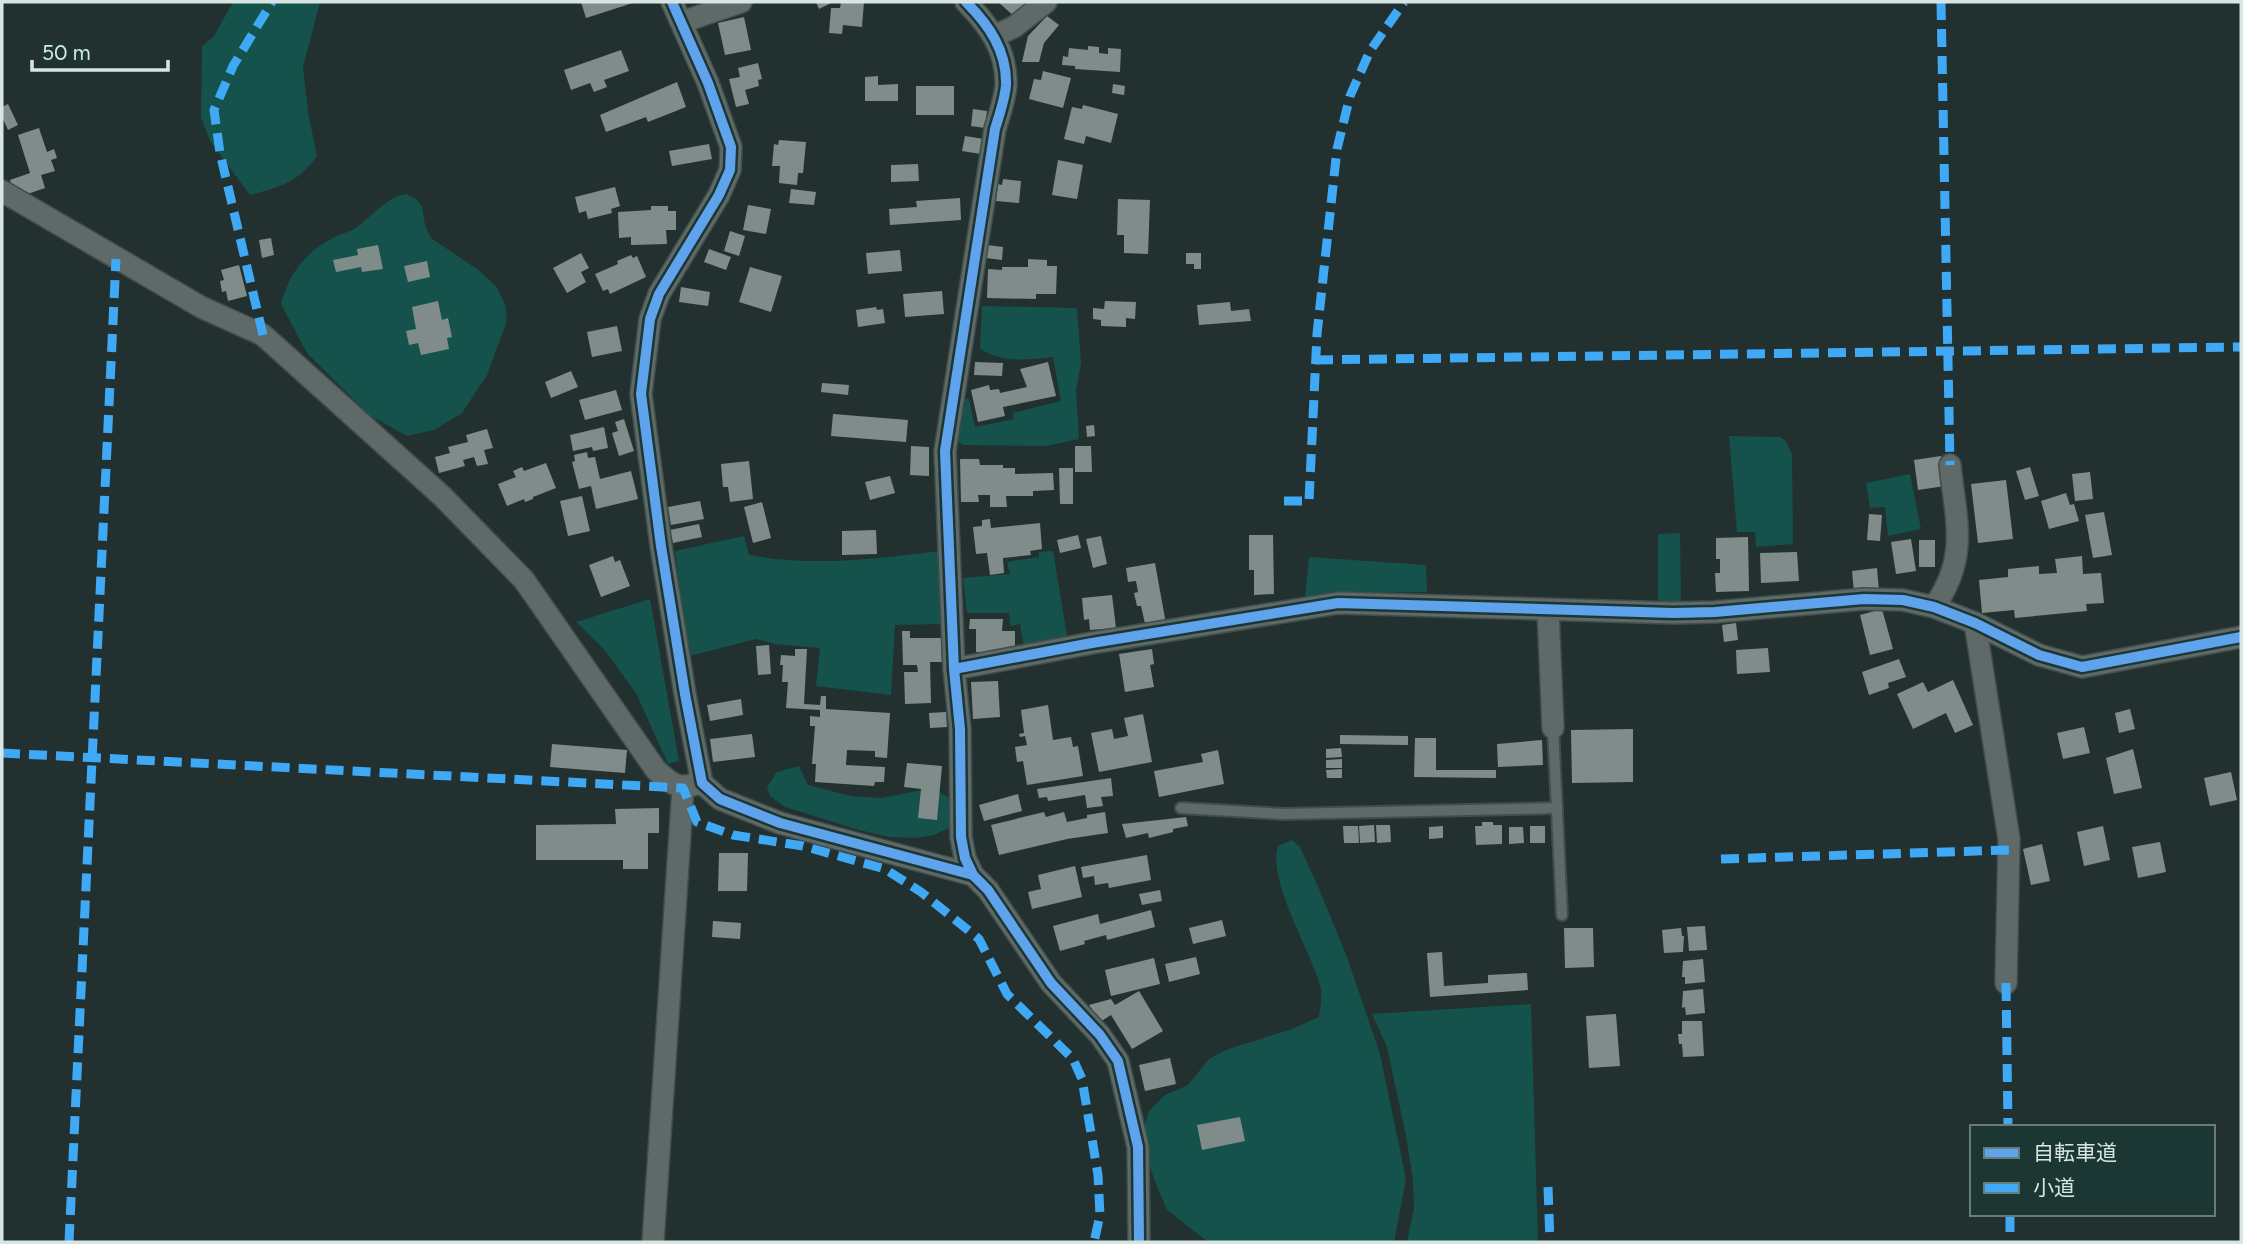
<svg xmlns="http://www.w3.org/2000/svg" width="2243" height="1244" viewBox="0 0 2243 1244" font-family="Figtree,'Noto Sans JP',sans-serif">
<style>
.green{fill:#14524b}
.building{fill:#808c8a}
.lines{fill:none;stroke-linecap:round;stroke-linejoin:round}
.lane-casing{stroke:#404d4b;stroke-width:14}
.street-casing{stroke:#404d4b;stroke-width:24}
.lane{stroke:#5e6968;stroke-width:10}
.street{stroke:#5e6968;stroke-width:21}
.quiet{stroke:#3fa9f5;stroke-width:9;stroke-dasharray:18 9;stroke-linecap:butt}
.cycleway-casing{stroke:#1c3733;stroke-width:15}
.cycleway{stroke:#60a3ed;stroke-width:10}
</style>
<rect width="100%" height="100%" fill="#22312f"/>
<g class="green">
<path d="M233 2H320L303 67 308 112 317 156C299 182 280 187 250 195L210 141 201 117 202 46 214 36Z"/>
<path d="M406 194 416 199 422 206 425 225 431 238 477 269 496 286 505 304 507 321 487 375 462 413 434 430 407 436 369 415 307 353 281 304C289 274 305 252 333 238 340 234 350 232 357 227 374 215 385 198 406 194Z"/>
<path d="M982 306 1077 308 1081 363 1076 391 1079 439 1047 446 964 445 956 441 958 399H969L975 427 1014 419 1013 413 1061 401 1053 357C1026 360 1004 363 980 349Z"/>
<polygon points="1729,436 1780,437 1786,441 1792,455 1793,544 1756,547 1755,532 1737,532"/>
<polygon points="1910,474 1921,529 1888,536 1885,507 1870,508 1866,483"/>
<polygon points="1680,533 1681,601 1658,602 1658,534"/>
<path d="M744 536 749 555C814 567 873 559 939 551L941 624 895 625 891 695 816 686 820 648 775 644 756 639 689 656 675 551Z"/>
<polygon points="1053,551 1067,636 1024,647 1020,624 1010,626 1009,613 967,613 963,578 1010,574 1007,562 1039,557 1039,552"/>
<polygon points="1309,557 1426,565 1427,592 1343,593 1305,598"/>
<polygon points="650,599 679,761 668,764 636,693 603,648 576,622"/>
<polygon points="799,766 808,785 851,796 882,798 932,788 951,799 954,812 949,828 934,835 916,838 889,837 859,830 785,807 770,796 767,787 777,772"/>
<path d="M1292 840 1300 847 1319 889 1347 957 1380 1054 1406 1179 1394 1242H1208L1167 1210 1154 1179 1141 1136 1149 1111 1165 1095 1188 1085 1209 1059 1226 1050 1292 1029 1319 1017C1320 1007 1323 995 1320 985 1310 949 1267 880 1278 846Z"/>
<polygon points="1531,1004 1538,1242 1407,1242 1414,1207 1413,1180 1406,1136 1387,1047 1372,1014"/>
</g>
<g class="building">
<polygon points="581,2 636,2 586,18"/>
<polygon points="816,2 833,2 819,9"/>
<polygon points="841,2 864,2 862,27 843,25 842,34 829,33 831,8 840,8"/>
<polygon points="998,2 1028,2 1015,17"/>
<polygon points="1047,16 1059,25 1044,43 1039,62 1022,62 1028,36"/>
<polygon points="744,17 751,50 725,55 718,23"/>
<polygon points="1088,46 1099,47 1099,53 1108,54 1108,48 1121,49 1120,72 1075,69 1075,66 1062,65 1063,56 1068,57 1069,48 1088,50"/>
<polygon points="621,50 629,71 604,80 607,87 594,92 590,83 571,90 564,70"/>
<polygon points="758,63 762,79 758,80 759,86 745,90 749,104 736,107 729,79 740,77 738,68"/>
<polygon points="1043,71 1071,78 1063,108 1029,99 1034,79 1041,80"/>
<polygon points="878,76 878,85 898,84 898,101 865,101 865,77"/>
<polygon points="677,82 686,107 648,122 646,117 606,132 600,115"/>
<polygon points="1113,84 1125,86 1124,95 1112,93"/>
<rect x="916" y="86" width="38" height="29"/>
<polygon points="8,104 18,125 8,130 2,117 2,107"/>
<polygon points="1083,105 1118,114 1111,143 1086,136 1084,144 1064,139 1072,107 1082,109"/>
<polygon points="973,109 987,111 985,128 971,126"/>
<polygon points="39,128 47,152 54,149 57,158 51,160 55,171 41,175 45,188 16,198 10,180 30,173 18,135"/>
<polygon points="965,136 984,139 981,154 962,151"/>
<polygon points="779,140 806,142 803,173 798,173 797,185 779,183 780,166 772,166 774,144 778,145"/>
<polygon points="709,144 712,159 672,166 669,151"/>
<polygon points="1058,160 1083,165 1077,199 1052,195"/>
<polygon points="918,164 919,181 891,182 891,165"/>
<polygon points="1003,179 1021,181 1019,203 996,201 998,184 1002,185"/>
<polygon points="615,187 620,206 611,209 612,213 588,219 586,211 579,213 575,197"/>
<polygon points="791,189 816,192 814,205 789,203"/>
<polygon points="960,198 961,220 890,225 889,209 917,207 916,201"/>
<polygon points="1118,199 1150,200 1148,254 1124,253 1124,235 1117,235"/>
<polygon points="748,205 771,209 766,234 743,230"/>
<polygon points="651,206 668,206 668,211 676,211 676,230 666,230 667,244 631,245 631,237 619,238 618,212 651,210"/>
<polygon points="730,231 745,236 739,256 724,251"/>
<polygon points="271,238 274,255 262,258 259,240"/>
<polygon points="378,245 383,269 362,272 361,267 336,272 333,260 358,255 357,249"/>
<polygon points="987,245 1003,247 1002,260 986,258"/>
<polygon points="709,249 731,257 726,270 704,262"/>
<polygon points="900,250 902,271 868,274 866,253"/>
<polygon points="581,253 589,268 581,272 586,282 567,293 553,268"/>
<polygon points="1186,253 1201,253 1201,269 1194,269 1194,264 1186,264"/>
<polygon points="631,255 633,258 637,256 646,277 610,294 608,289 603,291 595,274 618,264 617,261"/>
<polygon points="1028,259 1047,260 1047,266 1057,266 1056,294 1036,294 1036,299 987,298 988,269 1002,270 1002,267 1028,267"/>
<polygon points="427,261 430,277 408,282 404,266"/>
<polygon points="239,265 247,296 228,301 226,291 222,292 220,281 224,280 221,270"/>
<polygon points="750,267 782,276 771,312 739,302"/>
<polygon points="681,287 710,292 708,306 679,302"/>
<polygon points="942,291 944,314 905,317 903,294"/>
<polygon points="438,301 442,320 448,318 452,337 447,338 449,349 421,355 418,343 409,345 406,331 416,329 412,307"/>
<polygon points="1105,301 1136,302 1135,319 1126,318 1126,327 1101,326 1101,320 1093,319 1093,308 1104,309"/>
<polygon points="1230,302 1231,311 1249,309 1251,321 1199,325 1197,305"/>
<polygon points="876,307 877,310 883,309 885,323 858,327 856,310"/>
<polygon points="617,326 622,351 592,357 587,332"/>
<polygon points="975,362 1003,363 1002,376 974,375"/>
<polygon points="1048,362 1056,396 1003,407 1005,416 978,422 971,390 989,385 990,390 999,389 1000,393 1027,387 1020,369"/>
<polygon points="571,371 578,387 551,398 545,382"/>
<polygon points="822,383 849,385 848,395 821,392"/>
<polygon points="616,390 622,410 585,420 579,400"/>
<polygon points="833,414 908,420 906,442 831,436"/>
<polygon points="624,419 634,451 619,456 612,433 618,431 615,422"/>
<polygon points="1094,425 1095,436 1087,437 1086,426"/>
<polygon points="604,427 608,448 593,451 592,447 573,451 570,435"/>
<polygon points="487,429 493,448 484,450 488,464 477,466 474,457 463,460 465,466 439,473 435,457 450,453 448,447 468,442 466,435"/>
<polygon points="911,446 929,447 929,476 910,475"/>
<polygon points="1075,446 1091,446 1092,472 1075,472"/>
<polygon points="587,452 588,458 595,457 600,479 631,471 638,499 596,509 591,486 579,489 572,462 575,461 574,455"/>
<polygon points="1941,456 1945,486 1918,490 1914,460"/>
<polygon points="960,459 979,459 980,465 1003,465 1003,468 1015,468 1015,474 1053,473 1054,490 1033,491 1033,496 1006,496 1007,507 990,507 990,495 978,495 979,502 961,502"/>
<polygon points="749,461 753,499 730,502 728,487 723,487 721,464"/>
<polygon points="546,463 556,488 533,497 533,499 525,502 524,499 507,506 498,484 516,477 513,471 522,467 524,471"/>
<polygon points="2030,467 2039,496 2025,500 2016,471"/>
<polygon points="1059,468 1073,468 1073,504 1060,504"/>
<polygon points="2090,472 2093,499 2075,501 2072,474"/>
<polygon points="890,476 895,493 870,500 865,482"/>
<polygon points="2006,480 2013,539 1978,543 1971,484"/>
<polygon points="2066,493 2070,505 2074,504 2079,521 2049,529 2041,501"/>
<polygon points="582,496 590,531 568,536 560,501"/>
<polygon points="700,501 704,519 671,525 668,507"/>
<polygon points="762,502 771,538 753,543 744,507"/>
<polygon points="2104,512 2112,555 2093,558 2085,515"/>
<polygon points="1869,514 1882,515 1880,541 1867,540"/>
<polygon points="990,519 991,528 1040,523 1042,549 1030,551 1031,555 1003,558 1004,573 990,575 987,553 976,554 973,527 982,526 982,520"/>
<polygon points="699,524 702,537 673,543 670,530"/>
<polygon points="876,530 877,554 842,555 842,531"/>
<polygon points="1078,535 1081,548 1060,553 1057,540"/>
<polygon points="1249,535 1273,535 1274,594 1254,595 1254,570 1249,570"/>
<polygon points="1101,536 1107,564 1093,568 1086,539"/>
<polygon points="1748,537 1749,591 1716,592 1715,573 1720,573 1720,559 1716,559 1716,538"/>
<polygon points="1911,539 1916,571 1896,574 1891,542"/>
<rect x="1919" y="540" width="16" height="27"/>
<polygon points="1797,552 1799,581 1761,583 1760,553"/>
<polygon points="613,556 615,562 620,560 630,586 601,597 589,565"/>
<polygon points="2082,556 2083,574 2101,573 2104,603 2086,604 2087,611 2015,618 2014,610 1982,613 1979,580 2008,577 2008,569 2039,566 2039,574 2057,573 2055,559"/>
<polygon points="1155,563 1166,624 1146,628 1141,606 1137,606 1134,593 1138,592 1136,581 1128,582 1126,568"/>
<polygon points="1877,568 1879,591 1854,593 1852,571"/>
<polygon points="1112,595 1116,628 1090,630 1089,619 1084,620 1082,598"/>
<polygon points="1882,609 1893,649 1870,655 1860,615"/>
<polygon points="970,619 1003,619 1002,631 1015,631 1015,653 976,652 976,629 969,629"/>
<polygon points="1736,623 1738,640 1724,642 1722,625"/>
<polygon points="902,631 910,631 910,638 941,638 942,662 930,662 931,703 905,704 904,672 918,672 917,665 903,665"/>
<polygon points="769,645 771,674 758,675 756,646"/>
<polygon points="1768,648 1770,672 1737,674 1736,650"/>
<polygon points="795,649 807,649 804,704 820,705 821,696 826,696 826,709 890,713 887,758 875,757 875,751 847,750 846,765 885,767 884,782 875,782 874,786 815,782 816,764 812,764 815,726 810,726 810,716 820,717 820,710 786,708 788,682 782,682 783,665 780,665 781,655 795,656"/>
<polygon points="1152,649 1154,664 1150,665 1154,687 1125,692 1119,654"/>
<polygon points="1899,659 1906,677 1888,683 1889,688 1869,695 1862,672"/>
<polygon points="1953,680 1973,725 1955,733 1946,713 1913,729 1897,694 1923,682 1928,692"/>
<polygon points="998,681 1000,717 973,719 971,682"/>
<polygon points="741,699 743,715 710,721 707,705"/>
<polygon points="1048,705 1053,740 1071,737 1073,747 1078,746 1083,776 1027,785 1023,761 1017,762 1015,747 1027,745 1025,736 1020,737 1019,734 1024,733 1021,710"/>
<polygon points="2130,709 2135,729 2119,733 2115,713"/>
<polygon points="946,712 947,727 930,728 929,713"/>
<polygon points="1143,714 1152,762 1099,772 1091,733 1112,729 1114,739 1128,736 1124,718"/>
<polygon points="2084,727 2090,753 2063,759 2057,733"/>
<polygon points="1633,729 1633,782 1572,783 1571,730"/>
<polygon points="752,734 755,757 713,762 710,739"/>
<polygon points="1340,735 1408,736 1408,745 1340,744"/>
<polygon points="1415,738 1436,738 1436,770 1496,770 1496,778 1414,777"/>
<polygon points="1542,740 1543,765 1498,767 1497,744"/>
<polygon points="552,744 627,750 625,773 550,767"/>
<polygon points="1341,748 1342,757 1326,758 1326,749"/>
<polygon points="2133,749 2142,788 2114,794 2106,758"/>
<polygon points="1218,750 1224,784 1159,797 1154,771 1203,762 1201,754"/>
<polygon points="1342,759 1342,768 1326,768 1326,760"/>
<polygon points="907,763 942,766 937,820 918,818 921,789 904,787"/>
<polygon points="1342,769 1342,778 1327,778 1326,770"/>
<polygon points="2231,772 2237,800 2210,806 2204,778"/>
<polygon points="1111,778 1113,796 1101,797 1103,806 1087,808 1085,795 1048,801 1047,797 1039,798 1037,789"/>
<polygon points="1018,794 1022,811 984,821 979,805"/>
<polygon points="659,808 659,833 648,833 648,869 623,869 623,860 536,860 536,825 616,824 615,809"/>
<polygon points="1044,812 1046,817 1064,812 1067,822 1087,818 1087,815 1105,812 1108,833 1067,839 999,855 991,825"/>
<polygon points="1186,817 1188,826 1173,829 1173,832 1149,838 1148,833 1126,838 1122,824"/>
<polygon points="1482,822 1493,822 1493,825 1502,825 1502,844 1476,845 1475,826 1482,826"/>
<polygon points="1374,825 1375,842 1360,843 1359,826"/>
<polygon points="1376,825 1390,825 1391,842 1377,843"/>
<polygon points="1343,826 1358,826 1359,843 1344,843"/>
<polygon points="1443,826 1443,838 1429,839 1429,827"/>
<rect x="1530" y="826" width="15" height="17"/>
<polygon points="2103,826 2110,860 2084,866 2077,832"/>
<polygon points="1509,827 1523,827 1524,843 1509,844"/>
<polygon points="2160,842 2166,872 2138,878 2132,847"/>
<polygon points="2042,844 2050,881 2031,885 2023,849"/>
<polygon points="719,853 748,853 747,891 718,891"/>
<polygon points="1147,855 1151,880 1109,888 1108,883 1095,885 1094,876 1083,878 1081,867"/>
<polygon points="1075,866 1082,897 1032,909 1028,892 1041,889 1038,875"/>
<polygon points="1160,890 1162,901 1142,905 1139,894"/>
<polygon points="1151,910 1155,927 1107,940 1106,935 1084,941 1085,944 1060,951 1053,926 1098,914 1100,924"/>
<polygon points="1222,920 1226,936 1193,944 1189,928"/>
<polygon points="713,921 741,923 740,939 712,937"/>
<polygon points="1705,926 1707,950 1689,951 1687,927"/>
<polygon points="1564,928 1593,928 1594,967 1565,968"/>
<polygon points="1681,928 1682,936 1684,936 1683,952 1664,953 1662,930"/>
<polygon points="1442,952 1444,986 1488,983 1488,975 1527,973 1528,990 1430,997 1427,953"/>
<polygon points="1196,957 1200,974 1169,982 1165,964"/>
<polygon points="1154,958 1160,984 1111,996 1105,970"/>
<polygon points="1703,959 1705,982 1685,984 1685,977 1682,977 1683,961"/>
<polygon points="1703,989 1705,1013 1686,1015 1685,1007 1682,1008 1683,991"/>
<polygon points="1139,991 1163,1031 1132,1049 1111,1015 1100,1022 1089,1005 1111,999 1115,1005"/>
<polygon points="1616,1014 1620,1066 1589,1068 1586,1016"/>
<polygon points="1682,1021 1702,1021 1704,1056 1683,1057 1682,1044 1679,1044 1678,1034 1682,1034"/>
<polygon points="1170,1058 1176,1084 1145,1091 1139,1065"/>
<polygon points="1240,1117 1245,1141 1202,1150 1197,1125"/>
</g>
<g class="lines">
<g class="lane-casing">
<g id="lane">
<polyline points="1553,728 1562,915"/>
<polyline points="1181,808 1284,814 1557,808"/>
</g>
</g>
<g class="street-casing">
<g id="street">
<polyline points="672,2 708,83 731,147 730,170 719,195 659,294 650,319 641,394 661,546 685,694 702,783 720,799 780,823 973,875"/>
<path d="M966 2C989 25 1007 51 1006 85 1005 99 999 116 995 129L945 451 954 669 960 729 961 837 965 858 973 875 988 890 1051 983 1100 1035 1118 1061 1138 1147 1139 1242"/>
<polyline points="682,22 741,2"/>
<polyline points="994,36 1014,27 1046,2"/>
<path d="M2 191 201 307 263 335 442 496 524 580 656 770C675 787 678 789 702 783"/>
<path d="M1934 607C1969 557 1956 521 1950 465"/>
<polyline points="1548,610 1553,728"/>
<polyline points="1975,623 2009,839 2006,983"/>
<polyline points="954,669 1092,643 1338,603 1673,613 1715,612 1864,599 1903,600 1934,607 1975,623 2039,655 2082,667 2241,637"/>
<polyline points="653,1242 683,788"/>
</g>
</g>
<use href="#lane" class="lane"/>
<use href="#street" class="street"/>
<g class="quiet">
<polyline points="1941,2 1950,465"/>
<polyline points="263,335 220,153 214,110 233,66 272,2"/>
<polyline points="1315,360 2241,347"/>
<polyline points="1284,501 1309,501 1317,334 1337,149 1350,96 1370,51 1404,2"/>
<polyline points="2,753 683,788 697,822 733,835 803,846 885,869 921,892 979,939 1007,994 1073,1059 1082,1079 1098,1175 1100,1215 1094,1242"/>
<polyline points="1721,859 2009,850"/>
<polyline points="2006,983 2008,1127"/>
<polyline points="1548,1187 1550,1242"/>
<polyline points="2010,1214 2010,1242"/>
<polyline points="69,1242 116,259"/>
</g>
<g class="cycleway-casing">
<g id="cycleway">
<polyline points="672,2 708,83 731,147 730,170 719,195 659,294 650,319 641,394 661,546 685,694 702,783 720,799 780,823 973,875"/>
<path d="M966 2C989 25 1007 51 1006 85 1005 99 999 116 995 129L945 451 954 669 960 729 961 837 965 858 973 875 988 890 1051 983 1100 1035 1118 1061 1138 1147 1139 1242"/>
<polyline points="954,669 1092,643 1338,603 1673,613 1715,612 1864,599 1903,600 1934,607 1975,623 2039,655 2082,667 2241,637"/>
</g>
</g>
<use href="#cycleway" class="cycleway"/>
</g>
<rect width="2243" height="1244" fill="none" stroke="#d7e6e3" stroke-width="7"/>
<rect x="1970" y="1125" width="245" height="91" fill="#1c3733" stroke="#677d79" stroke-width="2"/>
<rect x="1984" y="1148" width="35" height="10" fill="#60a3ed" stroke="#677d79" stroke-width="2"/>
<text x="2033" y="1160" font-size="21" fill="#d7e6e3">自転車道</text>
<rect x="1984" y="1183" width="35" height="10" fill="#3fa9f5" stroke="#677d79" stroke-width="2"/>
<text x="2033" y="1195" font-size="21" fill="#d7e6e3">小道</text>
<path d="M32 60v10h136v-10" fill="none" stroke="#d7e6e3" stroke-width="3.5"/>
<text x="42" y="60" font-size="21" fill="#d7e6e3" stroke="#1c3733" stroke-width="5" paint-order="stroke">50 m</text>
</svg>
